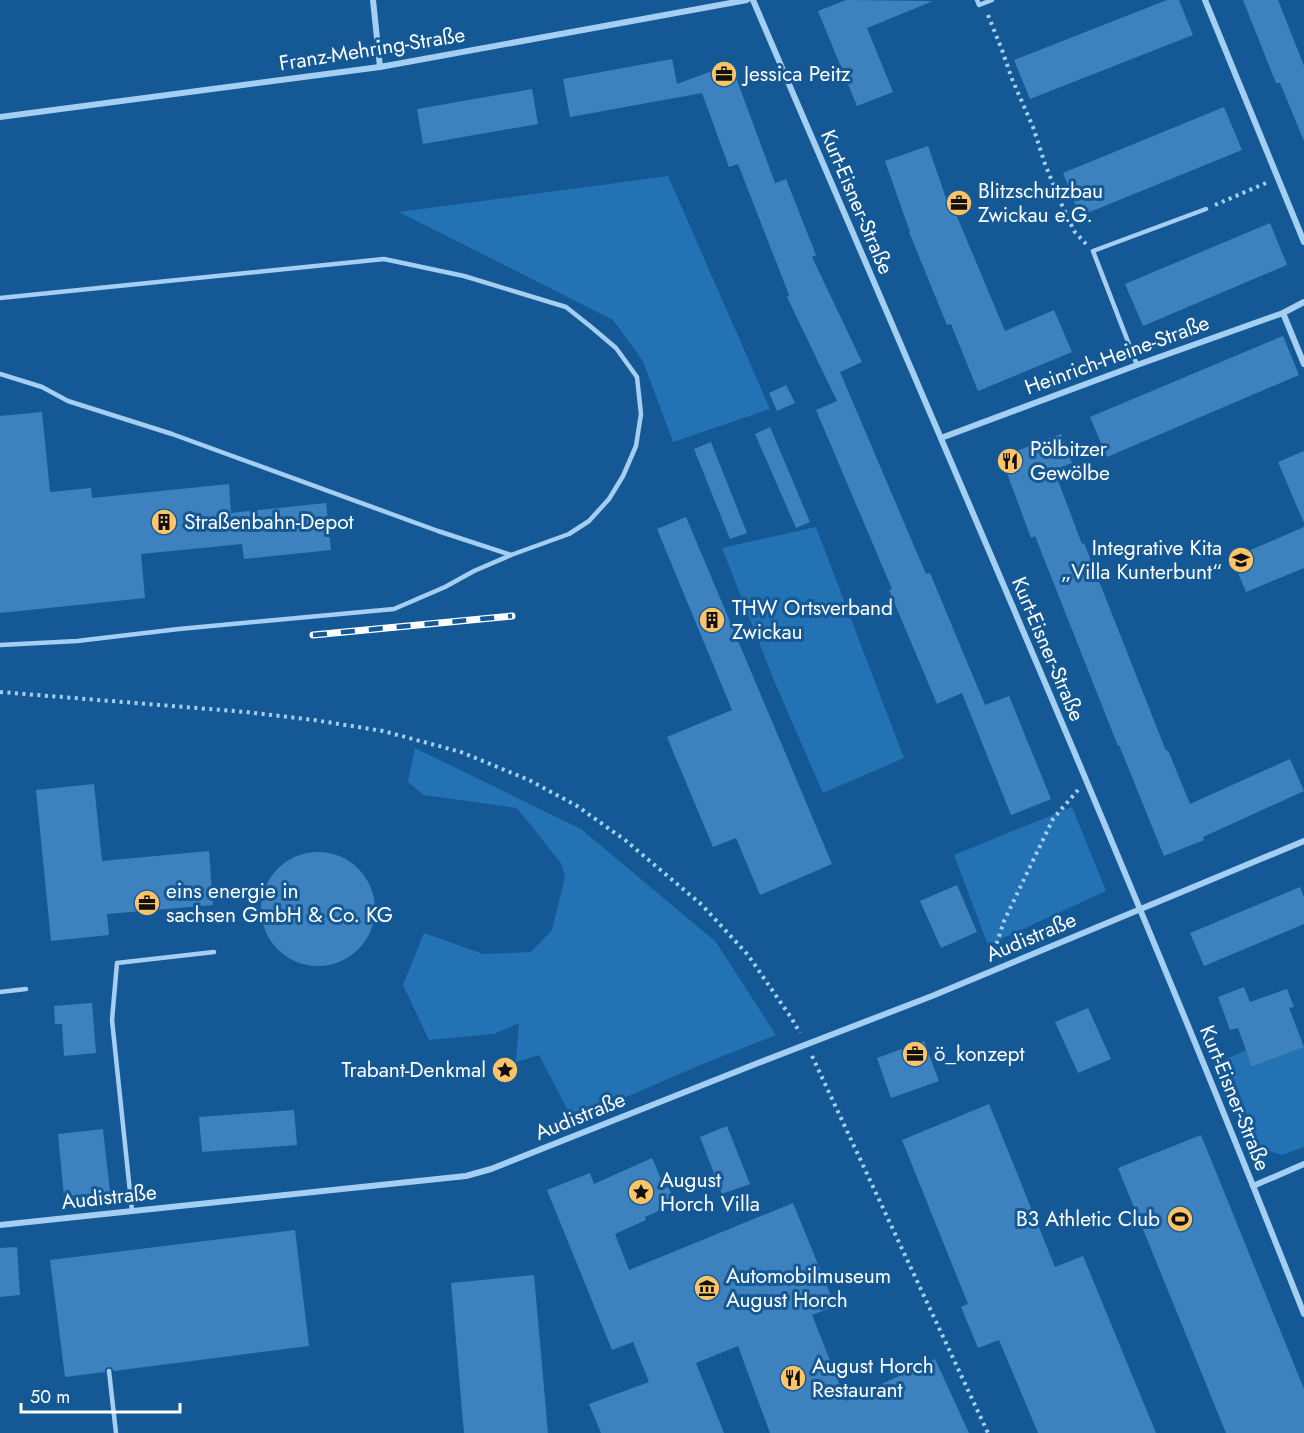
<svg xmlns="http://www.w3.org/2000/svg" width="1304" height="1433" viewBox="0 0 1304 1433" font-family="Jost,sans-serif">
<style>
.green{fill:#2372b3}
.building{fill:#3d82be}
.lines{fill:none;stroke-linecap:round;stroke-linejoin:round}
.path{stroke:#a5cff2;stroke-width:4;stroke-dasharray:3 4.5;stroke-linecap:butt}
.service{stroke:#a5cff2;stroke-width:4.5}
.minor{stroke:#a5cff2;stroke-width:6}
.rail-casing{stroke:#fff;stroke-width:7}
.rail{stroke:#145996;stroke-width:4.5;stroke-dasharray:14;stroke-linecap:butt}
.labels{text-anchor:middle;stroke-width:6;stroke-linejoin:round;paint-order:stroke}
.street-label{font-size:21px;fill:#fff;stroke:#145996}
.poi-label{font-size:21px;fill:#fff;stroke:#145996;text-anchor:start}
</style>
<rect width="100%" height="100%" fill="#145996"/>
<g class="green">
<polygon points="668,176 770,409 673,442 643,361 613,320 399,212"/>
<polygon points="816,527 904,758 823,793 775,683 722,548"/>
<polygon points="415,748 581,829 716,942 776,1035 698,1066 573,1120 539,1055 516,1062 519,1023 494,1034 429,1040 403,985 424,933 483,954 531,952 552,930 565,877 561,863 517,808 424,795 408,782"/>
<polygon points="1072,807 1106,891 988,945 954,855"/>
<polygon points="1304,1047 1304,1147 1282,1155 1260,1148 1226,1059 1246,1050 1253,1067"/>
</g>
<g class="building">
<polygon points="846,0 933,1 867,28 893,92 857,106 818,11"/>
<polygon points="1167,0 1179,0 1193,35 1030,99 1014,60"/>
<polygon points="1243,0 1278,0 1304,66 1304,141 1280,83 1276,83"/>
<polygon points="672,59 677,84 731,64 775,183 786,179 816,255 812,257 862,362 840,372 926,574 930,573 985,705 1009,696 1051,799 1011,815 962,693 937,704 889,590 892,589 816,410 837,401 787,297 789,295 738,164 729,167 702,93 570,117 563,79"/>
<polygon points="532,89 538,124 423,144 417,109"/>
<polygon points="1224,107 1242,150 1080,216 1063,173"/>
<polygon points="928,146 947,201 950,200 1005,331 1054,310 1072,352 978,391 951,324 947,325 909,232 910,232 885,161"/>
<polygon points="1270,223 1287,265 1143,326 1125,284"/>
<polygon points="1283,336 1299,375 1107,457 1090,417"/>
<polygon points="786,385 795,403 777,411 769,393"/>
<polygon points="42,412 50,492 91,488 92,498 229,484 231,513 326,503 331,550 244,559 242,544 141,554 145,598 0,613 0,416"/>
<polygon points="770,427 810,522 796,528 755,434"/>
<polygon points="1061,434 1072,463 1054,470 1082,544 1084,543 1166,751 1168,750 1190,804 1290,759 1304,791 1203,837 1204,840 1164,856 1119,745 1118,746 1035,536 1031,538 1001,457"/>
<polygon points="711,442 747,533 730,539 694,449"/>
<polygon points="1304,451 1304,523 1278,462"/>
<polygon points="686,517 832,864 760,895 736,838 713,847 667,737 732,710 657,529"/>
<polygon points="1304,527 1304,568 1246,592 1232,558"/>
<polygon points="94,784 102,861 209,851 213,905 107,914 109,935 51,941 36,790"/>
<circle cx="318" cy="909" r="57"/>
<polygon points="957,885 977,932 941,948 920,901"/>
<polygon points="1300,887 1304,897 1304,924 1204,966 1190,933"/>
<polygon points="1244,987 1250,1002 1287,989 1294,1007 1289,1008 1304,1047 1252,1067 1238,1028 1230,1030 1218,997"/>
<polygon points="92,1003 96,1053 64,1056 62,1024 55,1024 54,1006"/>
<polygon points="1088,1008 1111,1059 1078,1073 1055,1022"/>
<polygon points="924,1041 939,1081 891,1098 877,1058"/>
<polygon points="989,1104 1055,1267 1083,1256 1156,1433 1038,1433 999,1340 978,1348 961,1307 968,1304 902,1140"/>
<polygon points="294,1110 297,1145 202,1152 199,1117"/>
<polygon points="727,1126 750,1184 722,1194 700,1137"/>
<polygon points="103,1129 110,1192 64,1197 58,1134"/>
<polygon points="1201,1135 1304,1389 1304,1433 1226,1433 1118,1168"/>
<polygon points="652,1158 665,1188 668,1187 676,1203 645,1217 646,1220 615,1234 629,1270 793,1203 835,1306 812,1315 846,1401 935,1359 969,1433 770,1433 738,1346 696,1363 724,1433 601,1433 589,1404 649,1382 633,1342 612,1350 547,1190 590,1173 594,1184"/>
<polygon points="295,1230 309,1346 114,1371 111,1367 108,1367 105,1369 105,1372 65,1377 50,1260"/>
<polygon points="17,1247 20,1295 0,1297 0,1248"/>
<polygon points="534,1275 548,1433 464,1433 451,1283"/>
</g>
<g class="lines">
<g class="path">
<polyline points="988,15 1002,50 1012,79 1033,127 1045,164 1060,201 1074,231 1086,244"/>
<polyline points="1215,205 1266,183"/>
<polyline points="0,692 246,712 314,720 383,731 461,752 529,780 577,806 625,840 702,905 748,955 792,1019 800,1033"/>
<polyline points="992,958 1004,921 1053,819 1078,790"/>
<polyline points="812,1056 988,1433"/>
</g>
<g class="service">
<polyline points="977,0 979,5 992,0"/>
<polyline points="0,298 384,259 464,276 566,307 590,326 616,348 637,377 641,414 636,446 623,476 609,499 589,521 569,534 511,555 474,571 445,587 394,609 179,629 77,641 0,645"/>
<polyline points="1137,365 1093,251 1206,209"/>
<polyline points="0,374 42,387 68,401 172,434 438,531 511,555"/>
<polyline points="0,992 26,989"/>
<polyline points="132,1211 112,1020 117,963 214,952"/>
<polyline points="109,1371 116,1433"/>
</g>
<g class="minor">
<polyline points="373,0 380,67"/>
<path d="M753 0C940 437 1130 872 1304 1314"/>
<polyline points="1205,0 1304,242"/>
<polyline points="0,117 380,67 747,0"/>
<polyline points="1283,313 1304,364"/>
<polyline points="941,438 1137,365 1283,313 1304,302"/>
<polyline points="1253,1186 1304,1164"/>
<polyline points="0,1225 466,1176 491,1169 758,1063 932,996 1304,841"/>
</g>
<g class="rail-casing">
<polyline id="rail" points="313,635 512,616"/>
</g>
<use href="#rail" class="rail"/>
</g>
<defs>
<g id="office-disc" transform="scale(1.35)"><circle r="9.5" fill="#ffc466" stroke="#145996"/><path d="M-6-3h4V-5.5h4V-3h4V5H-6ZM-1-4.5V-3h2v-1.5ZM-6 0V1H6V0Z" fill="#111"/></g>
<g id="restaurant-disc" transform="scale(1.35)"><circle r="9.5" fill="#ffc466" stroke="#145996"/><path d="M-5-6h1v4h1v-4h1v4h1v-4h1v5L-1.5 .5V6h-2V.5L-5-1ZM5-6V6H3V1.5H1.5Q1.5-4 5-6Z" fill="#111"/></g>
<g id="building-disc" transform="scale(1.35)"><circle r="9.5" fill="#ffc466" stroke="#145996"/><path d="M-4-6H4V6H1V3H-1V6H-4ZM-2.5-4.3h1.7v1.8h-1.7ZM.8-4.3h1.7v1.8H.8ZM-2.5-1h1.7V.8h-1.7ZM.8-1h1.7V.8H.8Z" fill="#111"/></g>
<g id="school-disc" transform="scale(1.35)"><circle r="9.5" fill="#ffc466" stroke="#145996"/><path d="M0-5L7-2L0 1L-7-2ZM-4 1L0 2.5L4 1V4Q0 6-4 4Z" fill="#111"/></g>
<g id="sight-disc" transform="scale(1.35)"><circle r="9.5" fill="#ffc466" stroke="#145996"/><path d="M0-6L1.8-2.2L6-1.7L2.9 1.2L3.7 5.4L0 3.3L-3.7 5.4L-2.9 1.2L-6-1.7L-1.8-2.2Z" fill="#111"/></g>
<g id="stadium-disc" transform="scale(1.35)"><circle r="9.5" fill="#ffc466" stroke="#145996"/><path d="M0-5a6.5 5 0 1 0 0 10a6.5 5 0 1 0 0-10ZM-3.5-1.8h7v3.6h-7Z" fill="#111"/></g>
<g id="museum-disc" transform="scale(1.35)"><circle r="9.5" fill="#ffc466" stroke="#145996"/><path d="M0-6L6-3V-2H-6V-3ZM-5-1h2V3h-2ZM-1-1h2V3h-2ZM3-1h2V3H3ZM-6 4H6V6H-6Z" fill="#111"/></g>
</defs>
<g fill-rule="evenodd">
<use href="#office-disc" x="724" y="74"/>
<use href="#office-disc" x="959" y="203"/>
<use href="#restaurant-disc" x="1010" y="461"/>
<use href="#building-disc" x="164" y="522"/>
<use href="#school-disc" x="1241" y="560"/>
<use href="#building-disc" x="712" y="620"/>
<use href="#office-disc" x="147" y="903"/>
<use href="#office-disc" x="915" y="1054"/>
<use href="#sight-disc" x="505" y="1070"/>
<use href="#sight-disc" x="641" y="1192"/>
<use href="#stadium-disc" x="1180" y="1219"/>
<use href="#museum-disc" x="707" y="1288"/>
<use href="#restaurant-disc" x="793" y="1378"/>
</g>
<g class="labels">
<g class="street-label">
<text transform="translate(372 49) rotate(-9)" y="7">Franz-Mehring-Straße</text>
<text transform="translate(857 202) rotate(67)" y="7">Kurt-Eisner-Straße</text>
<text transform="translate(1117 355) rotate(-20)" y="7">Heinrich-Heine-Straße</text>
<text transform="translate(1048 649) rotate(67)" y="7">Kurt-Eisner-Straße</text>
<text transform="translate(1031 937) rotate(-23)" y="7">Audistraße</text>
<text transform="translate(1235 1098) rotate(68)" y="7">Kurt-Eisner-Straße</text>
<text transform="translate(580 1116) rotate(-22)" y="7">Audistraße</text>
<text transform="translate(109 1197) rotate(-6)" y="7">Audistraße</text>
</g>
<g class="poi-label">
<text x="744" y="81">Jessica Peitz</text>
<text x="978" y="198">Blitzschutzbau<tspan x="978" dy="24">Zwickau e.G.</tspan></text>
<text x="1030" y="456">Pölbitzer<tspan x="1030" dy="24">Gewölbe</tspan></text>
<text x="184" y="529">Straßenbahn-Depot</text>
<text x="1222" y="555" text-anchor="end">Integrative Kita<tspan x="1222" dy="24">„Villa Kunterbunt“</tspan></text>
<text x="732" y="615">THW Ortsverband<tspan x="732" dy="24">Zwickau</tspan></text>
<text x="166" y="898">eins energie in<tspan x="166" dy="24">sachsen GmbH &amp; Co. KG</tspan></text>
<text x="934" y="1061">ö_konzept</text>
<text x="486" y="1077" text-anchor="end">Trabant-Denkmal</text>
<text x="660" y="1187">August<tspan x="660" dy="24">Horch Villa</tspan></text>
<text x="1160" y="1226" text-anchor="end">B3 Athletic Club</text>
<text x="726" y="1283">Automobilmuseum<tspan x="726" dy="24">August Horch</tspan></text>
<text x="812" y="1373">August Horch<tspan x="812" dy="24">Restaurant</tspan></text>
</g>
</g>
<path d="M21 1403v9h159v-9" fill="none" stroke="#ffffff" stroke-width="3"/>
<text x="30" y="1403" font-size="18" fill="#ffffff" stroke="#145996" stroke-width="4.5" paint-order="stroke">50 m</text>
</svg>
